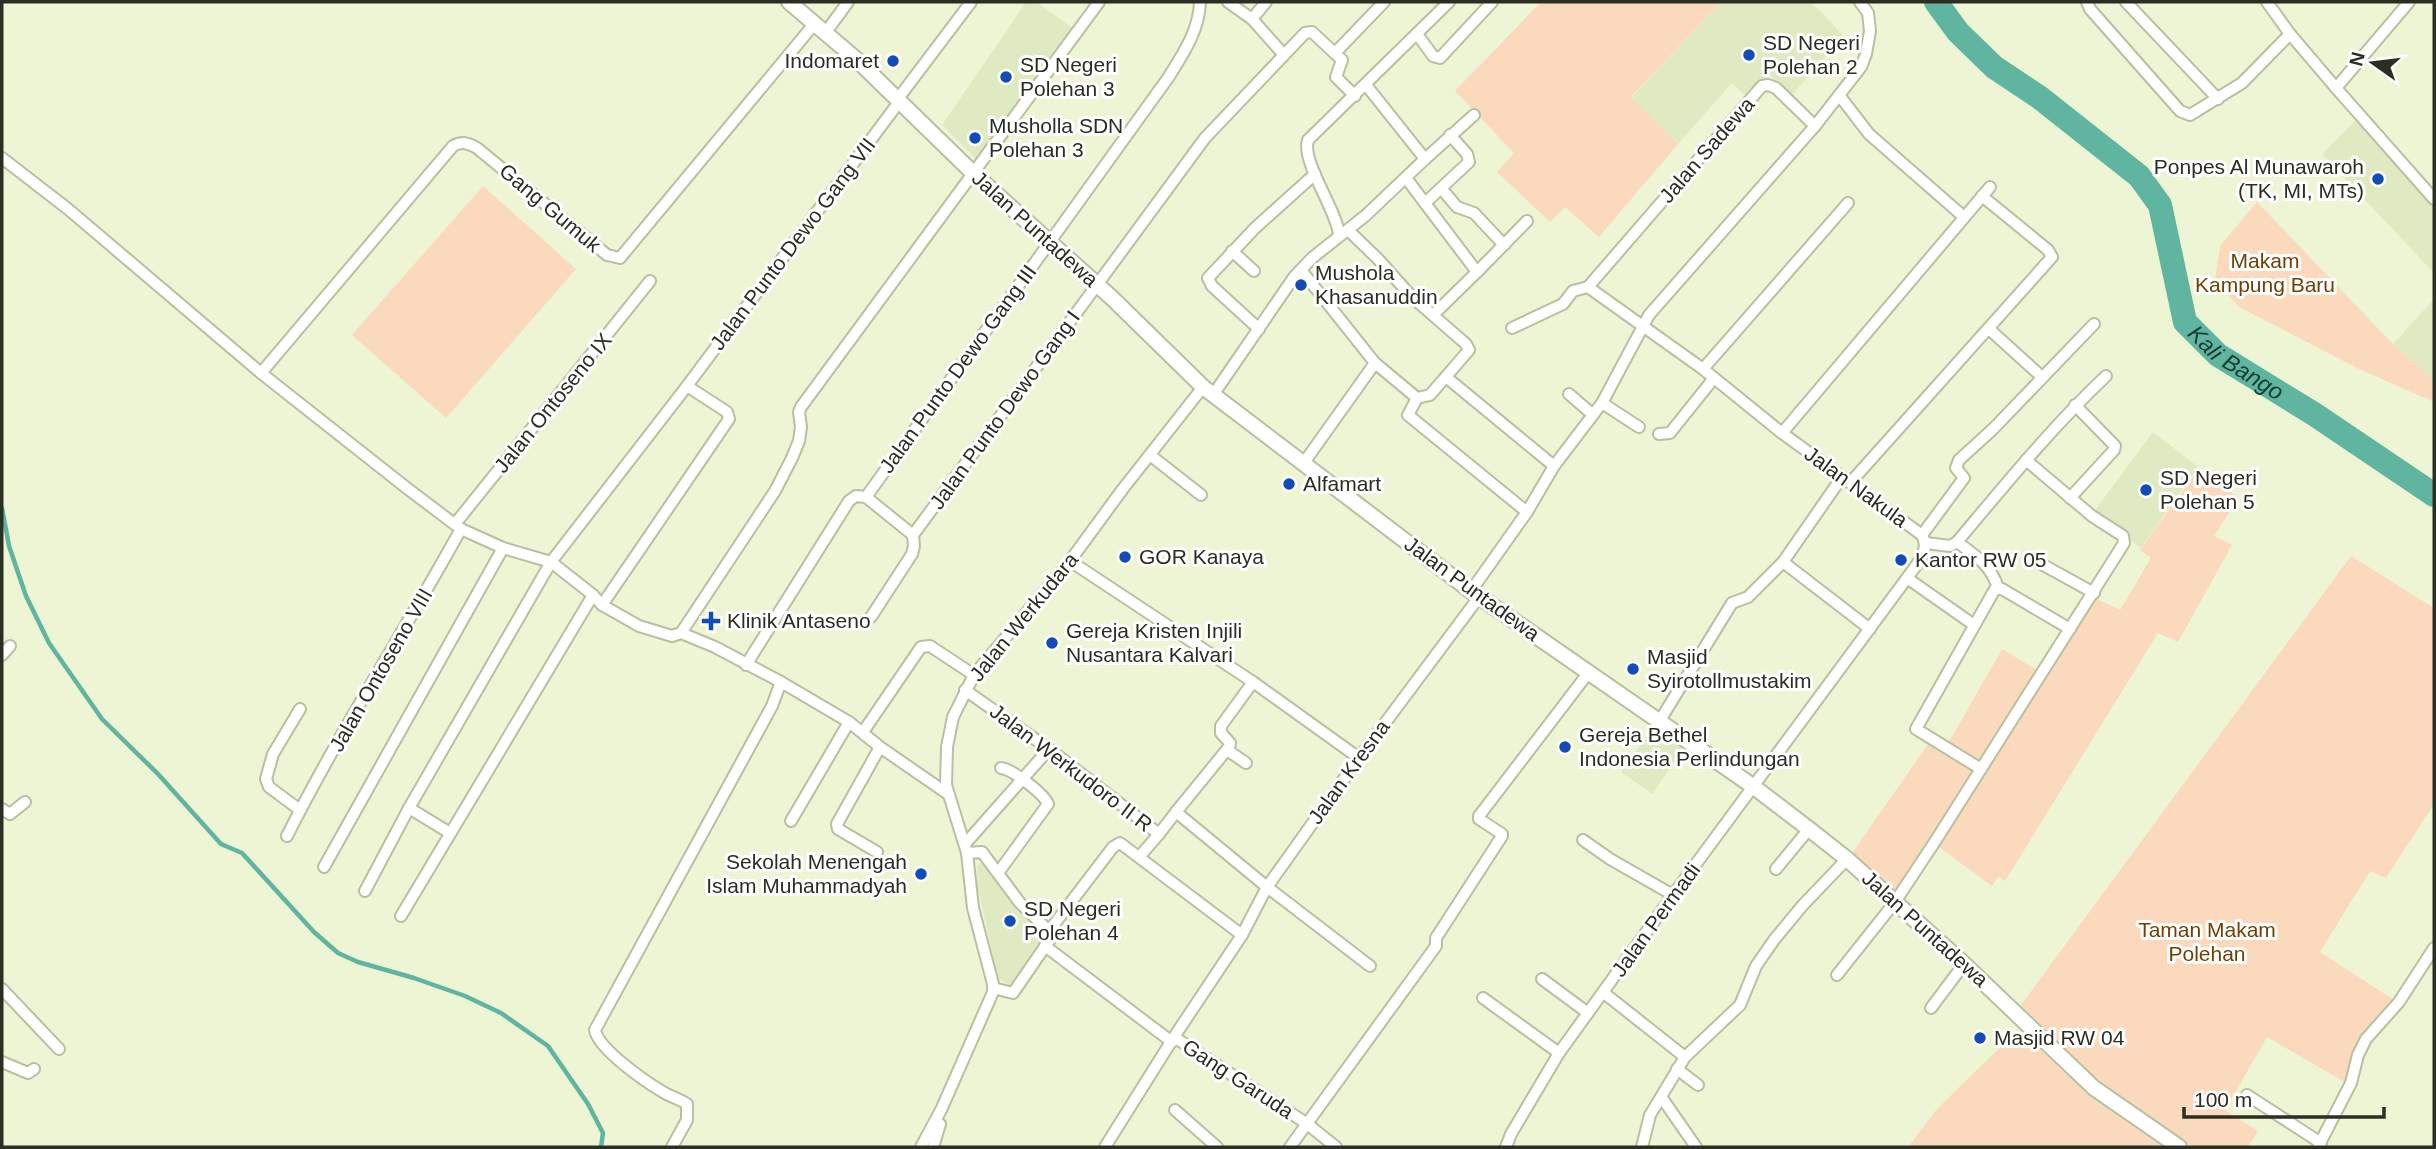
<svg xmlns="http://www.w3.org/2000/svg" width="2436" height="1149" viewBox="0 0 2436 1149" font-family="Arial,sans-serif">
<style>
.built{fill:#e0eac2}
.green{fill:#fbd9bd}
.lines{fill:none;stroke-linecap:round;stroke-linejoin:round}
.stream{stroke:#60b5a0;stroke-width:4.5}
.river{stroke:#60b5a0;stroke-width:24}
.street-casing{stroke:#b8c0a1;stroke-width:14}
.secondary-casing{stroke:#b8c0a1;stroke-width:18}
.street{stroke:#fff;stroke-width:10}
.secondary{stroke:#fff;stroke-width:14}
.poi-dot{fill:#124cb8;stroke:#fff;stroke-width:2.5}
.labels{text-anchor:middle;stroke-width:6;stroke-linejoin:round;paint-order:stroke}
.poi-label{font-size:21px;fill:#2b2e22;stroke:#fff;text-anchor:start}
.street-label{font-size:21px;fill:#2b2e22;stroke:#fff}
.park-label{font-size:21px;fill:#724005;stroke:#fff}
.water-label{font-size:23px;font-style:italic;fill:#143b32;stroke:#fff}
</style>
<rect width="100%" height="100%" fill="#edf5d5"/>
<g class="built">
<polygon points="1026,2 1036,2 1073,28 976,159 942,125"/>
<polygon points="1721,2 1811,2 1844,36 1791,96 1769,74 1748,98 1732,83 1678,144 1631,98"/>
<polygon points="2356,120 2434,205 2434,273 2322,154"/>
<polygon points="2434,299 2434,380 2393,344"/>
<polygon points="2153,432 2198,467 2141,548 2093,513"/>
<polygon points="1653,727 1684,748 1652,794 1621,772"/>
<polygon points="985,861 1050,936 1014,988 998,978 977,885 977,865"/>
</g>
<g class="green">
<polygon points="1541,2 1721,2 1631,97 1678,144 1599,237 1565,207 1550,222 1497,172 1514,153 1455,91"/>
<polygon points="483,186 576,269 446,418 352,335"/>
<polygon points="2257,202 2393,344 2434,380 2434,402 2359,369 2239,307 2215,280 2220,246"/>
<polygon points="2198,470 2239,498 2214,536 2232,545 2178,642 2158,633 2005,881 1998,877 1992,886 1932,842 1896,895 1850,856 1931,740 1946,747 2002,649 2045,675 2095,598 2120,610 2151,558 2140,550"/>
<path d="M2351 556 2434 608V804L2386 878 2370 871 2320 952 2394 1000C2365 1032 2358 1041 2346 1083L2267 1037 2225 1110 2258 1131 2248 1147H2191L2157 1125 2094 1076 2067 1053 2021 1005Z"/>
<polygon points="2019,1029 2087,1094 2162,1147 1908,1147 1937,1109"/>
</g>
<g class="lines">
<polyline class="stream" points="2,508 9,546 26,596 49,643 102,719 158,774 221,844 242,853 314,932 338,953 358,962 414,978 465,996 501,1013 548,1046 588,1104 603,1133 601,1147"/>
<path class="river" id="s1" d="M1936 2 1958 32 1994 67 2039 97 2139 176 2160 205 2185 322 2218 355 2314 414 2434 495"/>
<g class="street-casing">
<g id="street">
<polyline points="1228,2 1252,19 1284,55"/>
<polyline points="2087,2 2090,9 2180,111 2190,115 2242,83 2290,34"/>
<polyline points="2126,2 2218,99"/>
<polyline points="2267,2 2290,34 2336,88 2434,199"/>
<polyline points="1252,19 1266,2"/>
<polyline points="826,32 848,2"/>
<polyline points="1417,34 1433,56 1440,58 1492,2"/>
<polyline points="1335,53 1384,2"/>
<polyline points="1366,85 1425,159 1474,115"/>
<polyline points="2336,88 2409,2"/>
<polyline points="1839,95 1869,134 1964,217"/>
<polyline points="897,100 971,2"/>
<polyline points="2,158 68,209 261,373 408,489 461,529 503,548 551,562 593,595 602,605 639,626 672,636 681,633 715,647 781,682 849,722 880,747 948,794"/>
<polyline points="1406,178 1477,272 1434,314"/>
<polyline points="1441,188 1457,207 1474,213 1504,245"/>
<polyline points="1425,203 1469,162 1467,154 1450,135"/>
<polyline points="1348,230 1378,259 1412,297 1466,344 1469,350 1430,395 1417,398 1408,415 1527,512"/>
<path d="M1339 235C1337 210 1301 162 1308 140L1449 2"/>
<polyline points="1232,251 1254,271"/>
<polyline points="1301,270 1375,363 1417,398"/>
<polyline points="1477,272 1527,221"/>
<polyline points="1588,287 1762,86 1768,85 1776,88 1815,126"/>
<polyline points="1512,328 1563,304 1573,291 1588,287"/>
<polyline points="1259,329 1212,286 1208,278 1255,228 1315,174"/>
<polyline points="1989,329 2042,377"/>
<polyline points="1703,369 1848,203"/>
<path d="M261 373 453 146C462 141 468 143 477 148L607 255 620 258 815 23"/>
<polyline points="1446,377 1554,466"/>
<polyline points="1569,394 1592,414"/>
<polyline points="1213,395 1294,277 1312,258 1365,216 1425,159"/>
<polyline points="1602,403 1639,427"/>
<polyline points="1782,433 1990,187"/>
<polyline points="1659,434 1670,433 1714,378"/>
<polyline points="1150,455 1201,495"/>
<polyline points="1303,464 1375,363"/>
<polyline points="1850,483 2052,257 2048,250 1982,196"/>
<path d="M866 497 1168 78C1183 54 1199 31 1200 2"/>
<polyline points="2070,498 2114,450 2115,446 2075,405"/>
<polyline points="455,524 650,281"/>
<polyline points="913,535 1205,138 1305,33 1312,32 1342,60 1336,77 1355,96"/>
<polyline points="1922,535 1964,478 1956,468 1959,460 1993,429 2094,324"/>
<path d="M1957 542C1976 556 1991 565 1998 588"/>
<path d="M1926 543 1950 546 1957 542C2005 485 2052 427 2106 376"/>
<polyline points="2029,557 2094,593"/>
<polyline points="1070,561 1253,682 1359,758"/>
<polyline points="1783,562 1870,629"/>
<polyline points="1907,578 1974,625"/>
<polyline points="1471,591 1527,512 1554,466 1602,403 1649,315 1815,126 1861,67 1866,54 1870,31 1868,13 1860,2"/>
<polyline points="602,605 729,419 727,412 687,386"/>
<polyline points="681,633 775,491 792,458 799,441 801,427 799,412 801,407 1099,2"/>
<polyline points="2,655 10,646"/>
<polyline points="746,665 849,501 856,496 866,497 913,535 914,546 912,554 871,617"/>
<polyline points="965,690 1049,749 1159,834 1176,812 1267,887 1370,966"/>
<polyline points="300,709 273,754 266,779 269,787 300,810"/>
<polyline points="1659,722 1732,603 1748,597 1783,562 1842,477"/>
<polyline points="863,732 921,647 930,646 974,675"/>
<polyline points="1227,750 1246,763"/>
<polyline points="1981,769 1916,729 1995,589 2002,589 2070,629"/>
<polyline points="409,808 450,833"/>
<polyline points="2,809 10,814 25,802"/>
<polyline points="1176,812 1229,747 1230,743 1221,733 1221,726 1253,682"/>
<polyline points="791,821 849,722"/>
<path d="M287 836C340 731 404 632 461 529"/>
<polyline points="1583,840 1610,859 1673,895"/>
<polyline points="965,844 1049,749"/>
<polyline points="877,852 838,829 837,824 880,747"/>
<polyline points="967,853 982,852 1020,903 1053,935 1013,993 993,988"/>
<polyline points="1140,856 1159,834"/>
<polyline points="324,867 503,548"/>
<polyline points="1776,869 1809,829"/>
<path d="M998 873 1048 804C1044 794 1012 769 1001 768"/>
<polyline points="365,891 409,808 551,562 687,386 899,102"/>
<polyline points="401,916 593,595"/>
<polyline points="1049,931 1113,847 1120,843 1242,935"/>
<polyline points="1045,946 1172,1042"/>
<polyline points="1837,975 1895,902 1936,840 2124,543 2123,536 2092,516 2026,460"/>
<polyline points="1542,979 1588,1013"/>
<polyline points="2,989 59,1049"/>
<polyline points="1604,993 1685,1057"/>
<polyline points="1483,998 1559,1053"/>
<polyline points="1931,1008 1964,964"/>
<polyline points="1174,1037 1306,1123 1336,1147"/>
<polyline points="2,1062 28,1073 34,1069"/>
<polyline points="1677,1069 1698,1085"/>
<polyline points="2247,1095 2321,1143"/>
<polyline points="1662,1098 1696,1147"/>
<polyline points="1175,1110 1217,1147"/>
<path d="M672 1147 687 1120V1104C680 1099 671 1097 663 1092 646 1082 598 1049 595 1030L772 706 781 682"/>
<polyline points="921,1147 941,1110 993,992 993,984 973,908 967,853 946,785 947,747 953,717 974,675 1070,561 1122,490 1203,387"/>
<polyline points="933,1147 940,1124"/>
<polyline points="1105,1147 1174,1037 1242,935 1267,887 1359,758 1479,597"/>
<polyline points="1290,1147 1436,946 1436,938 1502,836 1502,834 1479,819 1479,816 1589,672"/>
<path d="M1506 1147 1511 1134 1559 1053 1673 895 1907 578C1916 565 1931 551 1922 535L1782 433 1703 369 1588 287"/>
<polyline points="1642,1147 1650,1115 1685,1057 1740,1005 1756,966 1774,940 1802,906 1847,859"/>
<polyline points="2318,1147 2351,1083 2358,1055 2366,1039 2399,1002 2434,948"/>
</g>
</g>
<g class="secondary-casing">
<polyline id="secondary" points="789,2 856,59 974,174 1112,298 1203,387 1471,591 1754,787 1809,829 1847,859 1964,964 2094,1088 2179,1147"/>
</g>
<use href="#street" class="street"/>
<use href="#secondary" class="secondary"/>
</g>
<g class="poi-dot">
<circle cx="1749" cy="55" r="7"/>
<circle cx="893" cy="61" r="7"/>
<circle cx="1006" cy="77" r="7"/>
<circle cx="975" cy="138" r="7"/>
<circle cx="2378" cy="179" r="7"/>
<circle cx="1301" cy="285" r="7"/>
<circle cx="1289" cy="484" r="7"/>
<circle cx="2146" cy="490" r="7"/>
<circle cx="1125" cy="557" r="7"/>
<circle cx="1901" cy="560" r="7"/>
<path d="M707.5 610.5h7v7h7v7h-7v7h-7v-7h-7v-7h7z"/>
<circle cx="1052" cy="643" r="7"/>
<circle cx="1633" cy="669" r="7"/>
<circle cx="1565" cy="747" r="7"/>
<circle cx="921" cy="874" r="7"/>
<circle cx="1010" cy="921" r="7"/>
<circle cx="1980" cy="1038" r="7"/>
</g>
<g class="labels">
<g class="poi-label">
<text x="1763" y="50">SD Negeri<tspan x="1763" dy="24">Polehan 2</tspan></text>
<text x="879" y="68" text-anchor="end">Indomaret</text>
<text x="1020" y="72">SD Negeri<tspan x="1020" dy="24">Polehan 3</tspan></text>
<text x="989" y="133">Musholla SDN<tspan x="989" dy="24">Polehan 3</tspan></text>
<text x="2364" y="174" text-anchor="end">Ponpes Al Munawaroh<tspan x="2364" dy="24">(TK, MI, MTs)</tspan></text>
<text x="1315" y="280">Mushola<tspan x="1315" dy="24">Khasanuddin</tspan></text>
<text x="2160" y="485">SD Negeri<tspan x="2160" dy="24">Polehan 5</tspan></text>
<text x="1303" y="491">Alfamart</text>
<text x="1139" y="564">GOR Kanaya</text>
<text x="1915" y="567">Kantor RW 05</text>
<text x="727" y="628">Klinik Antaseno</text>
<text x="1066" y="638">Gereja Kristen Injili<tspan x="1066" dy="24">Nusantara Kalvari</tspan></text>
<text x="1647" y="664">Masjid<tspan x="1647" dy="24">Syirotollmustakim</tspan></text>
<text x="1579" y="742">Gereja Bethel<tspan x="1579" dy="24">Indonesia Perlindungan</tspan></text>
<text x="907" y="869" text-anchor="end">Sekolah Menengah<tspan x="907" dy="24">Islam Muhammadyah</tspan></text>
<text x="1024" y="916">SD Negeri<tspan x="1024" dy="24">Polehan 4</tspan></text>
<text x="1994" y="1045">Masjid RW 04</text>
</g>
<g class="street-label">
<text transform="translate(1707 150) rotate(-49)" y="7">Jalan Sadewa</text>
<text transform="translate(550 208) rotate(40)" y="7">Gang Gumuk</text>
<text transform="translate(1035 229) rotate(42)" y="7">Jalan Puntadewa</text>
<text transform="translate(793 244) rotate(-53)" y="7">Jalan Punto Dewo Gang VII</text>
<text transform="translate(958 369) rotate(-54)" y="7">Jalan Punto Dewo Gang III</text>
<text transform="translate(553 403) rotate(-51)" y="7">Jalan Ontoseno IX</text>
<text transform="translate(1005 410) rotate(-54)" y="7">Jalan Punto Dewo Gang I</text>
<text transform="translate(1856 487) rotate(36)" y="7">Jalan Nakula</text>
<text transform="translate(1472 589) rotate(36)" y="7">Jalan Puntadewa</text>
<text transform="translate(1024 617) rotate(-51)" y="7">Jalan Werkudara</text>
<text transform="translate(381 670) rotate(-60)" y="7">Jalan Ontoseno VIII</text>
<text transform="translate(1071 768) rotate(37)" y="7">Jalan Werkudoro II R</text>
<text transform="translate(1349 772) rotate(-54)" y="7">Jalan Kresna</text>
<text transform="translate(1656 920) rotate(-54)" y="7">Jalan Permadi</text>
<text transform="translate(1925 929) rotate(42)" y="7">Jalan Puntadewa</text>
<text transform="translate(1238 1079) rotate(33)" y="7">Gang Garuda</text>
</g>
<g class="park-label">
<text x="2265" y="268">Makam<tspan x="2265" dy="24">Kampung Baru</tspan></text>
<text x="2207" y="937">Taman Makam<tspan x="2207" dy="24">Polehan</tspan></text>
</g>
<g class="water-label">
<text dy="8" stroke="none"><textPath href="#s1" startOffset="490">Kali Bango</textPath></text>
</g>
</g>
<rect width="2436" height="1149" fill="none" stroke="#2b2e22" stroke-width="7"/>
<g transform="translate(2373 63) rotate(284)" stroke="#ffffff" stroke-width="5" paint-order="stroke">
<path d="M0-5L12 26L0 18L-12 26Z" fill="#2b2e22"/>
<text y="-10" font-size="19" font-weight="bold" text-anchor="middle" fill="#2b2e22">N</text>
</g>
<path d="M2184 1107v10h200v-10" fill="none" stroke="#2b2e22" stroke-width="3.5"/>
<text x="2194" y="1107" font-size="21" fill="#2b2e22" stroke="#ffffff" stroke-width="5" paint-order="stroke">100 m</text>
</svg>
